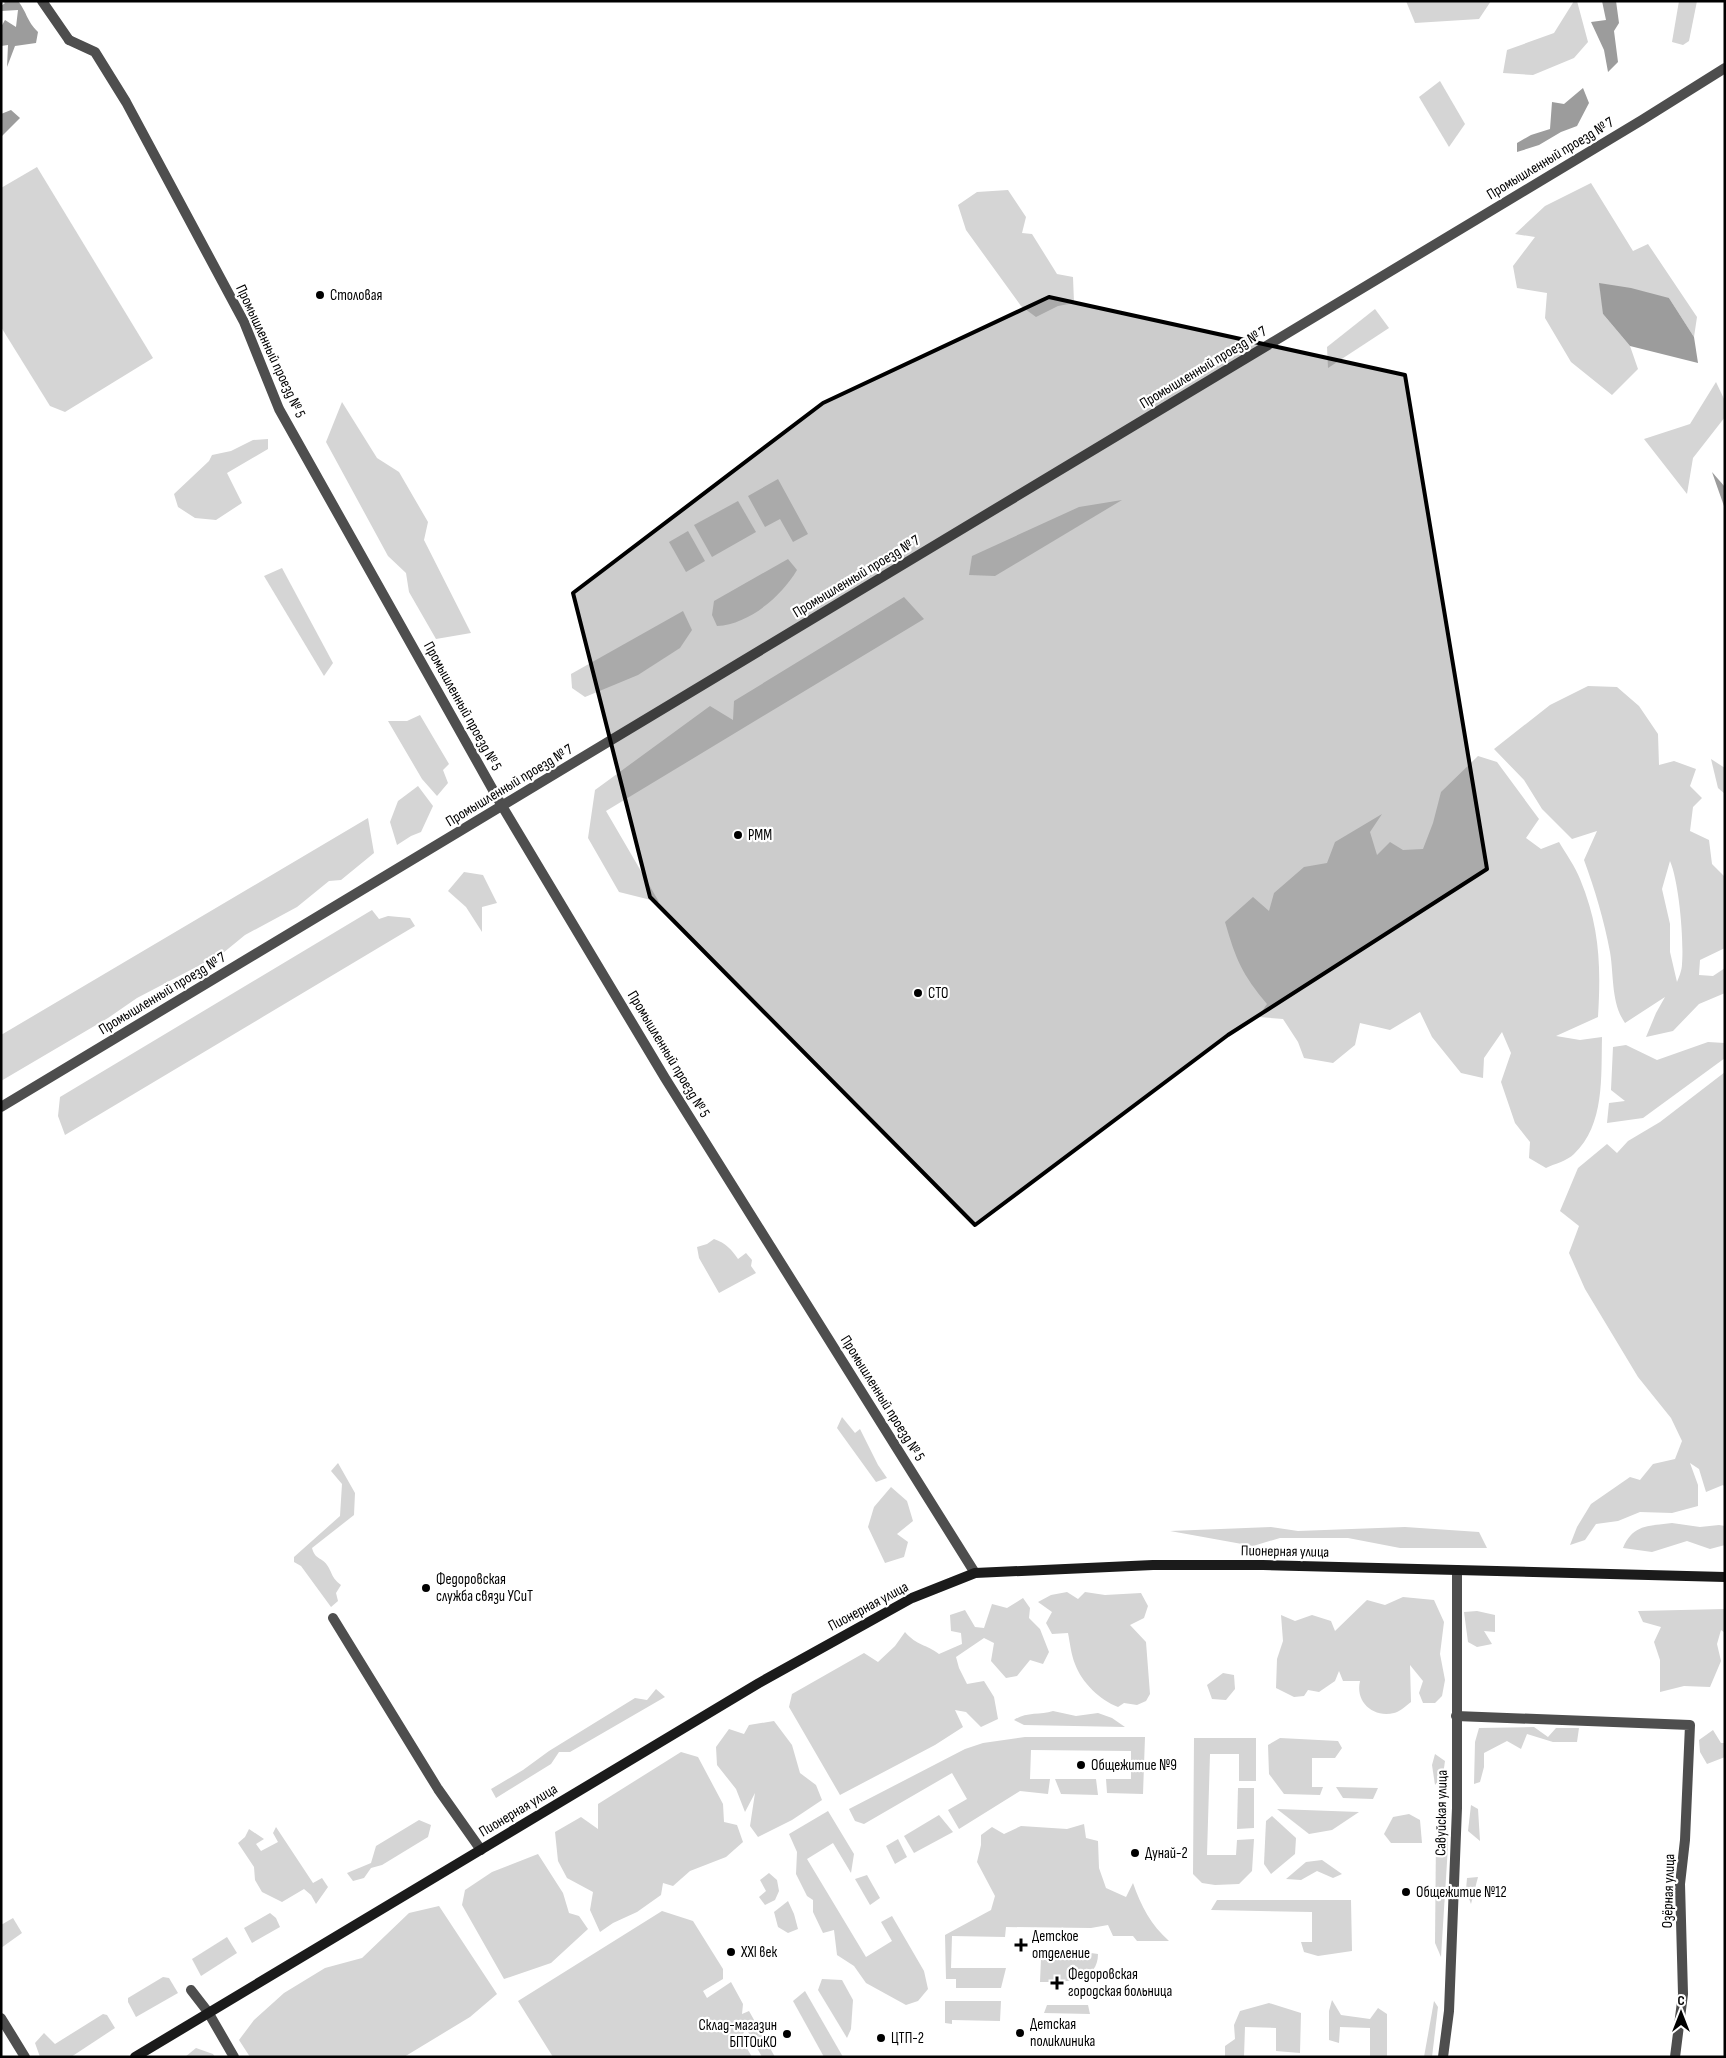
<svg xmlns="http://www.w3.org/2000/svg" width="1726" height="2058" viewBox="0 0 1726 2058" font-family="'Sofia Sans Condensed',sans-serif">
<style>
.green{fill:#d5d5d5;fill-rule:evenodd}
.water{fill:#9c9c9c}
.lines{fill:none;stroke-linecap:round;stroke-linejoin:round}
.minor{stroke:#4e4e4e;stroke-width:10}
.tertiary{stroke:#4e4e4e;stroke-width:10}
.secondary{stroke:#1b1b1b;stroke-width:10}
.marked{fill:#000;fill-opacity:0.2;stroke:#000;stroke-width:4;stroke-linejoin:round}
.poi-dot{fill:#000;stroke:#fff;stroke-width:2}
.labels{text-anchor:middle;stroke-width:4.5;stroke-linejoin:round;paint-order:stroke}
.street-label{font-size:15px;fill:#000;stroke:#fff}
.poi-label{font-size:15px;fill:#000;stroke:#fff;text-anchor:start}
</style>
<rect width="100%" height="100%" fill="#fff"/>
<g class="green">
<polygon points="1406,1 1491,1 1479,19 1415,23"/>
<polygon points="1574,1 1577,1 1588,42 1574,58 1533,75 1503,73 1507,50 1554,33"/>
<polygon points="1679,1 1697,1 1689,41 1683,45 1672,42"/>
<polygon points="1440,81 1465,124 1449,147 1419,97"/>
<polygon points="37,167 153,358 65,412 50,406 1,327 1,188"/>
<polygon points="1591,183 1633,251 1648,244 1697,317 1694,337 1669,298 1603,314 1630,346 1638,369 1612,395 1571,362 1545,318 1547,293 1517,288 1513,266 1535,237 1515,234 1545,206"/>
<polygon points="1008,190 1026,217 1022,233 1032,234 1057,274 1073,277 1074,303 1058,306 1036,317 1021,306 966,230 958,205 977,192"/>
<polygon points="1375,309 1389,328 1328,368 1327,347"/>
<polygon points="1716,382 1725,401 1725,417 1693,458 1687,494 1644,439 1690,424"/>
<polygon points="342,402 377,458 399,472 428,522 424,540 471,633 436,639 409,592 406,573 388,556 326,442"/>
<polygon points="268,439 268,449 227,473 242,503 216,520 195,518 178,507 174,494 209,461 212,455 231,451 253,440"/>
<polygon points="778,479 808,534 793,542 780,519 765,527 748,496"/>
<polygon points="1122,500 995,576 969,575 972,556 1079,507"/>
<polygon points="738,501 756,532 712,557 694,525"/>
<polygon points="688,531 705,561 686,572 669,542"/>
<path d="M788 559 797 570C781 597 749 624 717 626L712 615 714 601Z"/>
<polygon points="282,568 333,663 324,676 264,576"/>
<polygon points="904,597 924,619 606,811 659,902 619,892 588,838 595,790 710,706 733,720 734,701"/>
<polygon points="683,611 692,630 680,648 638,675 585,697 572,688 571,674"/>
<path d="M1588 686 1617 687 1639 706 1658 734 1659 765 1674 761 1696 769 1690 786 1702 798 1693 807 1690 831 1709 840 1712 864 1725 877V948L1700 960 1699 975 1713 976 1725 968V993L1699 1004 1673 1031 1646 1037 1656 1013 1665 997 1625 1023C1611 1003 1614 975 1610 952 1604 920 1595 890 1584 860L1597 831 1572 839 1542 809 1524 780 1494 749 1550 705ZM1670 861C1679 882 1684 939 1682 964 1682 970 1679 977 1677 982L1670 952V924L1662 889Z"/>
<polygon points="420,715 449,764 443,770 448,783 437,796 422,779 388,721 407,721"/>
<path d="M1478 756 1497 762 1539 819 1526 838 1541 849 1559 842C1566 854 1575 866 1580 879 1600 927 1601 967 1598 1017L1556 1036 1580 1040 1602 1037C1601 1076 1605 1125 1574 1154 1567 1161 1554 1164 1546 1168L1529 1158 1530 1142 1515 1123 1501 1082 1511 1053 1502 1032 1484 1058 1483 1078 1461 1073 1432 1037 1420 1012 1390 1030 1360 1023 1355 1045 1333 1063 1304 1058 1298 1042 1283 1019 1258 1017 1267 1004C1242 974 1236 960 1225 922L1253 897 1269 911 1274 893 1304 867 1327 863 1335 842 1382 814 1370 832 1377 855 1390 842 1403 850 1423 849 1433 823 1441 792Z"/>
<polygon points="1711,759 1725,768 1725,794 1718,788"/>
<polygon points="418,786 433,806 421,832 411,836 397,845 390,822 398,801"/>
<polygon points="368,818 374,853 341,880 329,881 297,907 245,935 223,953 137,998 108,1018 1,1081 1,1035"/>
<polygon points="464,872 483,875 497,903 482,907 482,932 466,907 448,891"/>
<polygon points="372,910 379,919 388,916 410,918 415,926 65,1135 58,1116 60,1097"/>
<polygon points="1708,1042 1725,1043 1725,1058 1643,1118 1607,1123 1609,1103 1625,1101 1611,1090 1613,1047 1626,1045 1657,1060"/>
<polygon points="1725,1072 1725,1487 1723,1485 1706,1492 1699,1469 1690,1463 1698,1485 1698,1506 1672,1513 1640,1512 1618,1521 1596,1524 1585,1540 1570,1545 1577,1527 1591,1504 1630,1477 1640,1480 1653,1464 1675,1459 1682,1441 1671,1418 1638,1377 1585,1289 1569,1253 1579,1226 1560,1211 1578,1168 1607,1144 1617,1153 1628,1141 1660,1122"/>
<path d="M714 1239C726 1243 732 1250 738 1259L746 1253 752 1260 751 1266 756 1273 719 1293 699 1258 697 1247 707 1244Z"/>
<polygon points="842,1417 855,1433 860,1429 878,1465 887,1478 876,1482 837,1428"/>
<path d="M338 1463 355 1493 354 1515 312 1548C315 1560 322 1557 327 1565 333 1574 331 1577 341 1585L336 1593 338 1601 331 1607 301 1566 294 1562V1557L340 1516 342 1484 331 1471Z"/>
<polygon points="891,1487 907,1501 913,1521 897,1534 908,1542 904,1557 885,1563 868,1527 874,1507"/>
<path d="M1672 1523 1700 1527 1719 1525 1725 1526V1545L1710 1549 1687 1541 1652 1552 1623 1548C1633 1524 1649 1526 1672 1523Z"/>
<polygon points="1271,1527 1298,1531 1405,1527 1479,1532 1487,1548 1400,1548 1348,1538 1280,1538 1253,1546 1170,1531"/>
<path d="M1067 1592 1078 1599 1085 1592 1105 1595 1141 1593 1148 1606 1144 1618 1130 1625 1146 1642 1150 1694 1146 1701 1137 1705 1124 1703 1118 1707C1100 1700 1082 1683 1075 1664 1071 1654 1070 1643 1068 1633L1052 1634 1046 1623 1052 1612 1038 1602 1051 1595Z"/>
<path d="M1403 1597 1434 1600 1444 1622 1440 1654 1445 1680 1442 1696 1435 1703H1423L1419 1693 1423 1681 1410 1665 1411 1702C1406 1706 1399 1712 1394 1713 1373 1718 1355 1702 1360 1681H1343L1339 1671 1335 1681 1319 1692 1308 1690 1304 1696 1294 1697 1276 1688 1277 1659 1283 1641 1281 1615 1295 1621 1312 1615 1331 1621 1335 1631 1367 1600 1385 1605Z"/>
<path d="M1023 1598 1030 1608 1029 1618 1040 1629 1049 1652 1043 1664 1030 1660 1017 1676 1006 1678 991 1661 994 1643 984 1638 956 1657 959 1668 967 1684 984 1681 994 1697 998 1719 981 1727 966 1712 955 1710 963 1727 935 1745 840 1795 789 1707 792 1694 864 1653 878 1662 895 1646 905 1632C917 1646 926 1644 939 1654L962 1644 961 1633 951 1631 950 1615 965 1610 975 1627 984 1628 992 1604 1007 1608Z"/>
<polygon points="1725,1609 1725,1633 1721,1630 1717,1644 1721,1661 1710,1687 1684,1686 1660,1692 1660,1660 1654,1642 1661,1627 1643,1622 1638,1611"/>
<polygon points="1477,1611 1495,1615 1495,1632 1484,1631 1492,1644 1477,1647 1468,1642 1464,1612"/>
<polygon points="1223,1673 1234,1675 1235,1689 1226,1700 1212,1699 1207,1685"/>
<polygon points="656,1689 665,1697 570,1752 559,1752 551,1764 496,1798 491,1789 523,1770 549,1751 635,1698 647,1700"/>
<path d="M1053 1711 1076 1716 1098 1713 1112 1718 1125 1727 1024 1725 1014 1720C1025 1712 1040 1715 1053 1711Z"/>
<polygon points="774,1721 792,1745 800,1773 816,1785 822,1800 792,1820 758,1837 750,1826 755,1793 745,1812 736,1789 717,1765 716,1747 729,1729 744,1734 749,1725"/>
<polygon points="1534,1727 1548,1737 1556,1728 1579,1728 1577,1742 1553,1742 1527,1734 1521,1749 1507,1741 1484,1753 1484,1767 1480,1782 1474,1784 1475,1742 1479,1728"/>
<polygon points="1713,1730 1721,1743 1725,1743 1725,1757 1707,1764 1700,1752 1699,1740"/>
<polygon points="1025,1737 1145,1737 1143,1794 1107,1793 1106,1779 1131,1779 1131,1751 1031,1750 1030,1779 1050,1779 1048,1794 1020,1791 959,1829 948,1810 967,1799 952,1773 864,1824 855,1821 849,1809 965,1749 983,1743"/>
<polygon points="1194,1738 1256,1738 1256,1781 1239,1781 1239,1754 1210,1754 1207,1855 1236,1855 1237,1840 1254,1839 1252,1871 1239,1884 1215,1885 1202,1883 1193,1874"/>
<polygon points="1280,1738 1338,1741 1342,1748 1335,1758 1312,1758 1312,1787 1323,1787 1320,1795 1284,1794 1269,1774 1268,1745"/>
<polygon points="681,1752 698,1757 723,1804 724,1822 737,1825 743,1842 726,1857 690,1871 673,1886 663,1883 661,1895 637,1912 613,1923 600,1932 590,1910 593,1892 567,1878 558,1861 555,1832 581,1817 598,1829 598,1804"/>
<polygon points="1435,1754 1445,1761 1443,1775 1435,1785 1432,1765"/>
<polygon points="1055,1779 1096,1779 1098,1795 1061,1794"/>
<polygon points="1336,1787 1378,1788 1373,1799 1343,1798"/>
<polygon points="1238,1788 1254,1788 1254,1828 1237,1829"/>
<polygon points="1471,1805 1478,1809 1480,1841 1468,1831"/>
<polygon points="1277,1809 1359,1812 1332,1830 1309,1834"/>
<polygon points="828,1811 854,1854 851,1873 833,1843 807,1859 866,1957 892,1941 881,1922 892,1916 924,1971 928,1989 918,2001 906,2005 866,1983 854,1966 837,1955 834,1930 823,1933 813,1912 813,1900 807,1896 796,1874 797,1852 789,1834"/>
<polygon points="1409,1814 1420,1820 1422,1843 1391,1843 1384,1834 1393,1817"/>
<polygon points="939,1815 953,1832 914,1853 904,1836"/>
<polygon points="1272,1816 1296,1838 1295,1854 1271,1874 1264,1864 1266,1821"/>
<polygon points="419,1820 431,1825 428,1837 382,1865 371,1868 364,1878 353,1881 347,1873 371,1863 376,1846"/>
<polygon points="1447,1821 1448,1846 1441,1957 1435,1943 1436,1834"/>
<path d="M1084 1824 1086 1838 1098 1841 1099 1868 1106 1888 1126 1897 1133 1883C1141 1906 1151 1925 1169 1941H1137L1133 1936H1113L1108 1925 1091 1928 1006 1927 1005 1937 952 1936 951 1968H1006L1001 1988H956V1979H946L945 1935 991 1910 995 1896 977 1862 981 1845V1835L992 1827 1004 1834 1021 1826 1067 1829Z"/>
<polygon points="276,1827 313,1883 322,1878 328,1887 316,1904 311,1895 304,1889 282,1902 262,1892 255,1880 254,1867 238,1843 245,1837 249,1829 264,1839 256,1844 261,1851 278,1842 273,1833"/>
<polygon points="898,1839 907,1857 895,1864 886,1846"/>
<polygon points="538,1854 563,1893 569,1913 579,1916 588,1929 551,1963 504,1979 462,1905 465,1890 492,1872"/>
<polygon points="1322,1860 1342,1874 1333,1878 1317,1871 1301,1880 1286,1879 1306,1862"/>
<polygon points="769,1873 777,1880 779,1891 775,1900 765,1905 759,1897 766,1891 760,1880"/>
<polygon points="867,1875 880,1898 870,1905 855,1879"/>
<polygon points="1478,1877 1471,1904 1466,1890 1467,1878"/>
<polygon points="1217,1900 1351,1900 1352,1951 1318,1956 1304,1952 1301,1942 1312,1942 1312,1912 1211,1910"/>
<polygon points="788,1901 794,1914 798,1929 788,1933 778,1927 774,1912"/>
<polygon points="439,1906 497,1994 470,2017 404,2057 250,2057 239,2040 254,2020 284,1993 325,1968 362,1958 409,1913"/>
<polygon points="662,1911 693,1921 723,1969 723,1979 703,1991 707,1998 731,1982 743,2004 742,2014 749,2011 775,2057 762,2057 746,2028 741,2038 752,2057 553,2057 518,2001"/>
<polygon points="270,1913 276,1918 280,1927 252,1943 244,1928"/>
<polygon points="13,1918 22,1933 1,1948 1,1925"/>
<polygon points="227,1937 237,1953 201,1976 192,1959"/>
<path d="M1091 1953 1098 1954C1098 1984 1062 1982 1040 1982L1041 1958 1090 1959Z"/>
<polygon points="163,1977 169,1978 178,1993 136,2017 128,2002 128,1998"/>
<polygon points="822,1979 842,1980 853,2000 851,2029 847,2038 818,1990"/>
<polygon points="805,1991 843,2057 824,2057 793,2001"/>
<polygon points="1332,2000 1341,2015 1370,2019 1378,2008 1387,2014 1387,2057 1370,2057 1370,2028 1340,2027 1339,2043 1329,2040 1329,2011"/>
<polygon points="945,2001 1001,2001 1000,2021 952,2020 952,2024 945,2023"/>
<polygon points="1434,2001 1438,2007 1432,2057 1424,2057"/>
<polygon points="1269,2003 1301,2013 1300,2053 1276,2051 1276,2028 1245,2027 1244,2057 1225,2057 1225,2046 1235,2039 1234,2025 1240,2011"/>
<polygon points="1047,2005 1088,2005 1090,2014 1044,2013"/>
<polygon points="103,2014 107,2015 115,2028 71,2057 40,2057 35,2043 44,2033 55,2044"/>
<polygon points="196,2048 213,2054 215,2057 185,2057"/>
</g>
<g class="water">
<path d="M2 1H18C28 14 26 20 38 32L36 43 15 46 7 67 8 45 1 46V27L5 20 16 27 18 10 1 11V6L5 3Z"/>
<polygon points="1602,1 1616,1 1619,23 1614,31 1618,62 1608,72 1604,50 1591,22 1606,20"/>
<polygon points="1583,88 1589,103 1577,126 1561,132 1539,145 1517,152 1517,143 1531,135 1550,129 1552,102 1564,104"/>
<polygon points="11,110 20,118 1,137 1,114"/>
<polygon points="1599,283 1631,288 1669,298 1694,337 1698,363 1630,346 1603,314"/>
<polygon points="1712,472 1725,487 1725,509"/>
</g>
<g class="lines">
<g class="minor">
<polyline points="42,1 69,40"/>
<polyline points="333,1618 438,1789 481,1850"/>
<polyline points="1456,1716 1690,1725 1685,1840 1680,1884 1683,1994 1675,2057"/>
<polyline points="191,1990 208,2012 234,2057"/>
<polyline points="1,2018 25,2057"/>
<polyline points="1443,2057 1449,2011 1457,1808 1457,1570"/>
</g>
<g class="tertiary">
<polyline points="69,40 95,52 126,102 244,322 279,409 502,806 665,1078 975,1573"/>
<polyline points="1,1107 1642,120 1725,68"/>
</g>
<polyline class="secondary" points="135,2057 759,1683 912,1598 975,1573 1153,1565 1263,1565 1725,1577"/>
</g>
<path class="marked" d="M1049 297 1405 375 1487 869 1228 1035 975 1225 650 897 573 593 823 403Z"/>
<g class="poi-dot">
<circle cx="320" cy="295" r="5"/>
<circle cx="738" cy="835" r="5"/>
<circle cx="918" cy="993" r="5"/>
<circle cx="426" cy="1588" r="5"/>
<circle cx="1081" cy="1765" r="5"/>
<circle cx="1135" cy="1853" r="5"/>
<circle cx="1406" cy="1892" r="5"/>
<path d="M1018.5 1937.5h5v5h5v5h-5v5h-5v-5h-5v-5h5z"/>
<circle cx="731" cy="1952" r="5"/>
<path d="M1054.5 1975.5h5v5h5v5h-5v5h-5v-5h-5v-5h5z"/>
<circle cx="1020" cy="2033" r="5"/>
<circle cx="787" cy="2034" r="5"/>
<circle cx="881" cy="2038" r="5"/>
</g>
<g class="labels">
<g class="street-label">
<text transform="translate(1550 158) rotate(-31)" y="5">Промышленный проезд № 7</text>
<text transform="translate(271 351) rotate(65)" y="5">Промышленный проезд № 5</text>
<text transform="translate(1203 367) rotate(-31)" y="5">Промышленный проезд № 7</text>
<text transform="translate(856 576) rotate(-31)" y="5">Промышленный проезд № 7</text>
<text transform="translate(463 706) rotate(61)" y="5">Промышленный проезд № 5</text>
<text transform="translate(509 785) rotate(-31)" y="5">Промышленный проезд № 7</text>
<text transform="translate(162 993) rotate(-31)" y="5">Промышленный проезд № 7</text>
<text transform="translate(669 1054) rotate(59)" y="5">Промышленный проезд № 5</text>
<text transform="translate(883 1398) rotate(58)" y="5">Промышленный проезд № 5</text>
<text transform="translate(1285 1551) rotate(1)" y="5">Пионерная улица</text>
<text transform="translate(868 1606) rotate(-28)" y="5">Пионерная улица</text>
<text transform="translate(518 1810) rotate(-31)" y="5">Пионерная улица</text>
<text transform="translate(1441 1813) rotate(-89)" y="5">Савуйская улица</text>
<text transform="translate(1668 1891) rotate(-88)" y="5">Озёрная улица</text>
</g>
<g class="poi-label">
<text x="330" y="300">Столовая</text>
<text x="748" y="840">РММ</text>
<text x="928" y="998">СТО</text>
<text x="436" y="1584">Федоровская<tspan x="436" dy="17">служба связи УСиТ</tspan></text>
<text x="1091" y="1770">Общежитие №9</text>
<text x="1145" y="1858">Дунай-2</text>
<text x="1416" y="1897">Общежитие №12</text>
<text x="1032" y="1941">Детское<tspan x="1032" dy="17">отделение</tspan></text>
<text x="741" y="1957">XXI век</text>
<text x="1068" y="1979">Федоровская<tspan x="1068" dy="17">городская больница</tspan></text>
<text x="1030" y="2029">Детская<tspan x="1030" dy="17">поликлиника</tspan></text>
<text x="777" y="2030" text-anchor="end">Склад-магазин<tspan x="777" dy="17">БПТОиКО</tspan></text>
<text x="891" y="2043">ЦТП-2</text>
</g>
</g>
<rect width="1726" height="2058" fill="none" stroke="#000000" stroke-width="5"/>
<g transform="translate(1681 2013)" stroke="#ffffff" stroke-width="4" paint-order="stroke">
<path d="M0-4L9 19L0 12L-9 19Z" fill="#000000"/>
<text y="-8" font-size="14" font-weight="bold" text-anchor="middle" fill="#000000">С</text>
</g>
</svg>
